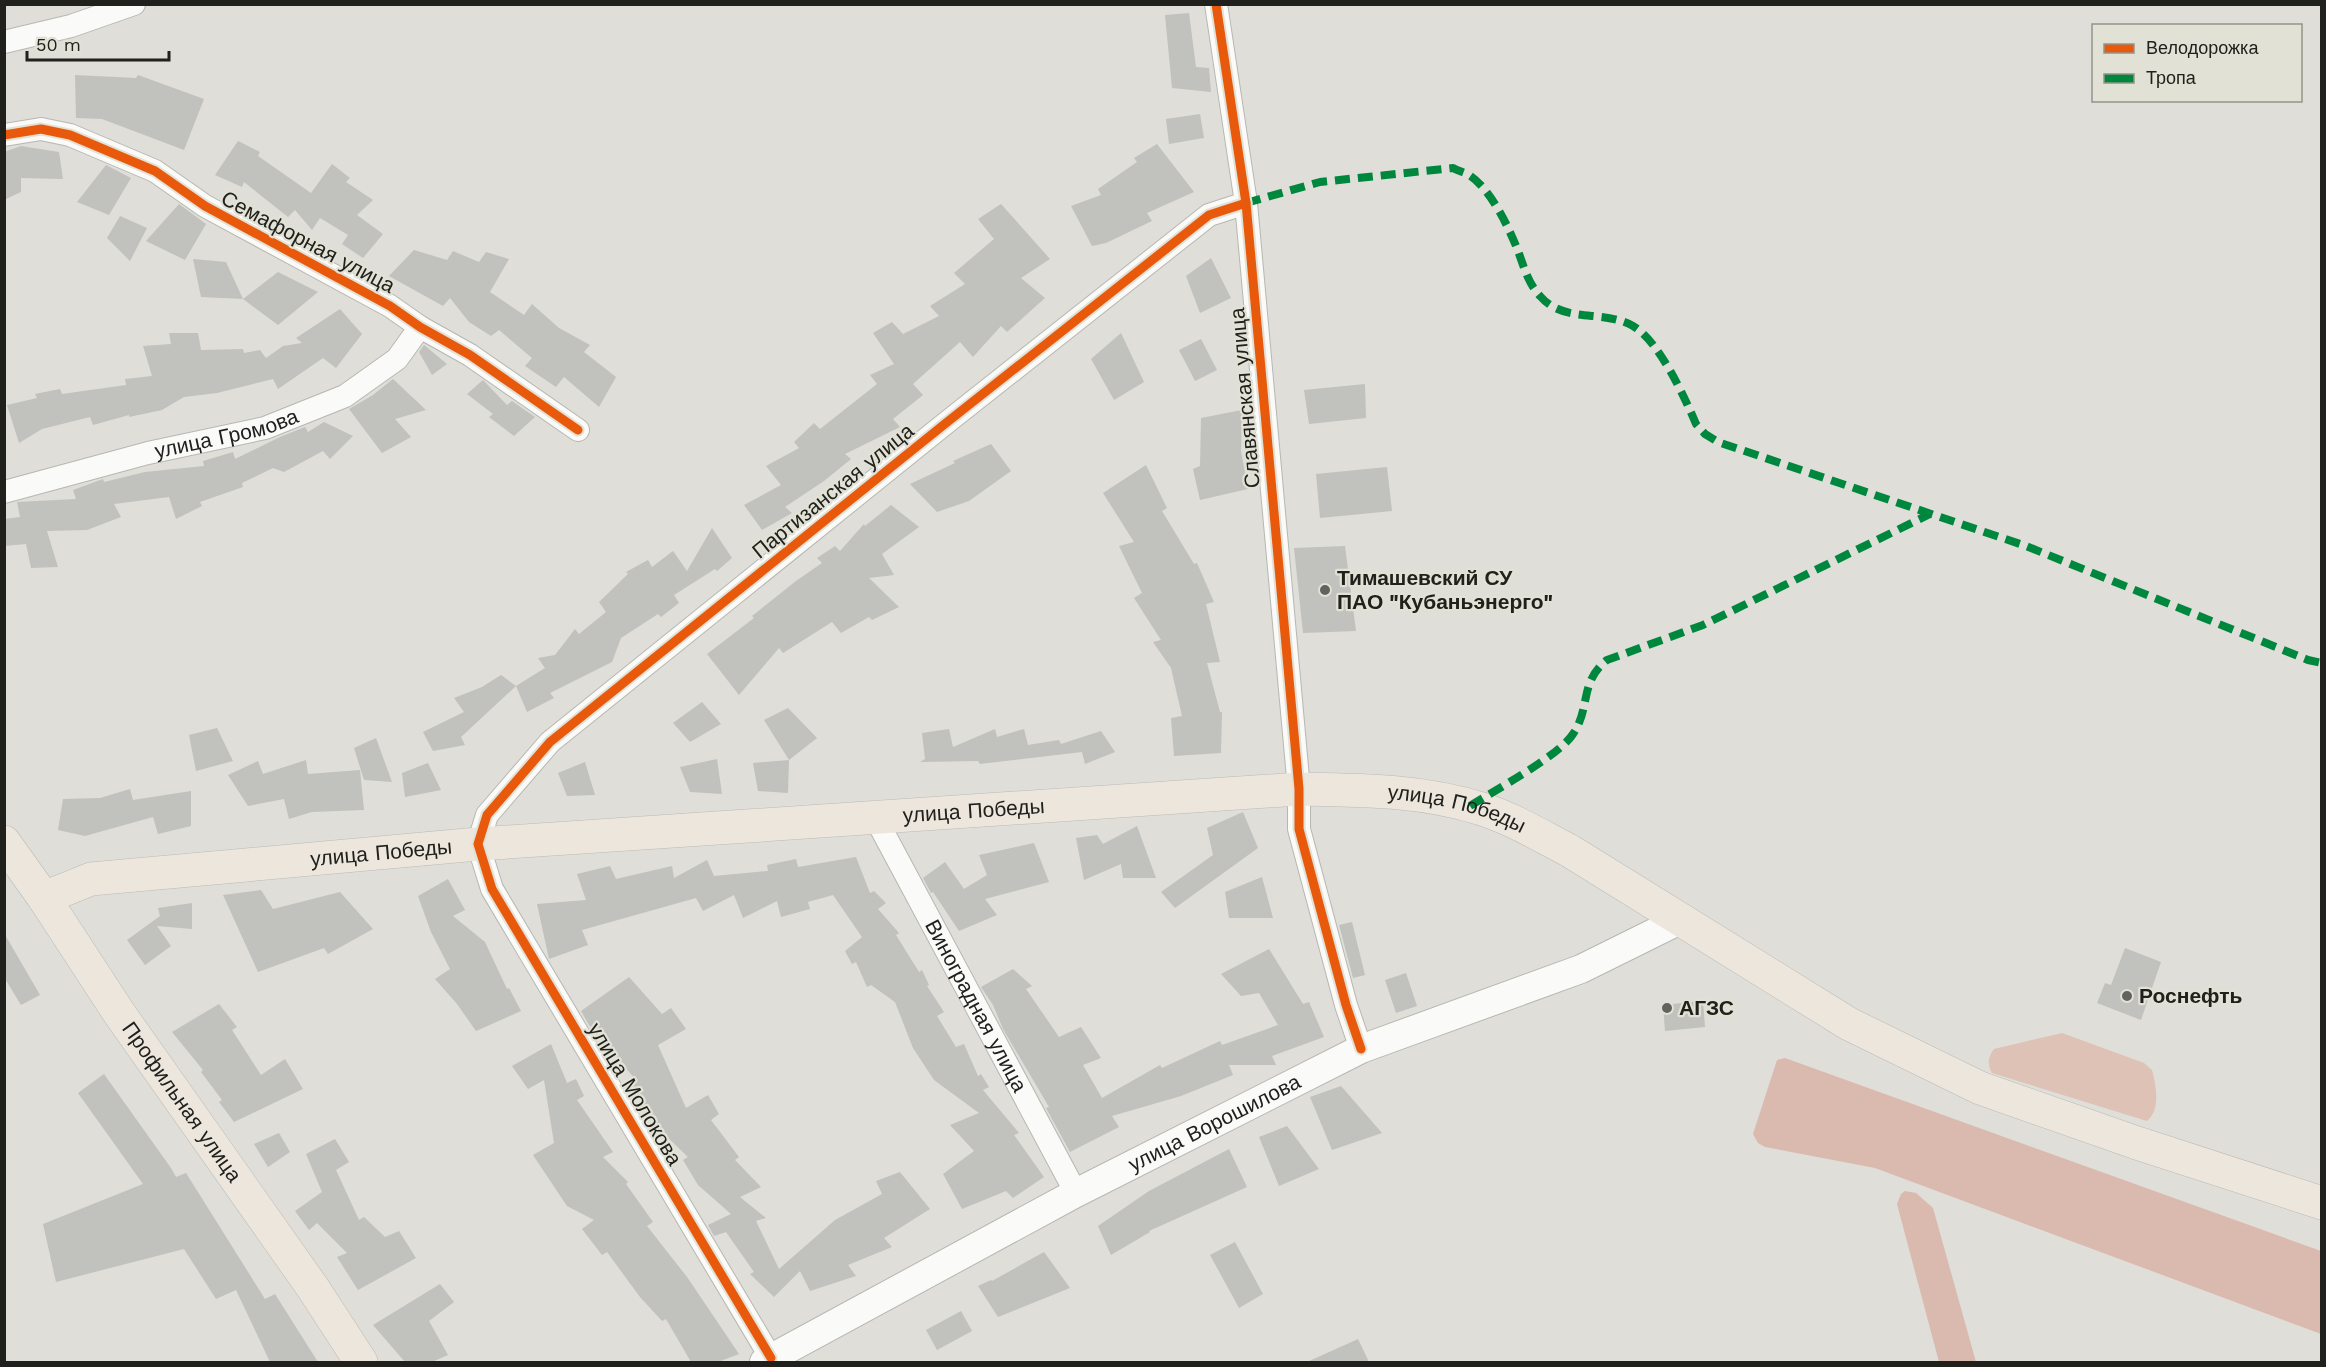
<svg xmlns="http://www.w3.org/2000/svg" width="2326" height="1367" viewBox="0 0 2326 1367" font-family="'Work Sans',sans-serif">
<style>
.green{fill:#dec2b6}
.forest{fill:#dabaae}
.building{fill:#c1c1bd}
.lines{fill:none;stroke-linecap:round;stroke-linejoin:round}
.minor-casing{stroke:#b7b7b2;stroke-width:24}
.tertiary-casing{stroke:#b7b7b2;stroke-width:30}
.primary-casing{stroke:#bbbab7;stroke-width:34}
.minor{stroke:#fafaf9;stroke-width:22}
.tertiary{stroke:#fafaf9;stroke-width:28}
.primary{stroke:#ece6dd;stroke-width:33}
.quiet{stroke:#00873e;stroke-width:8;stroke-dasharray:15 8;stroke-linecap:butt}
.cycleway-casing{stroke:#e2e1d5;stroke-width:13}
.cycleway{stroke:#e8590c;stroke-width:9}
.poi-dot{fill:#63625e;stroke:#e2e1d5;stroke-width:2}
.labels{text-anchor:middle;stroke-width:4.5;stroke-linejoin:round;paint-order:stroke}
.street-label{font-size:21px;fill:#20201c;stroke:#e2e1d5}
.poi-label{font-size:21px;font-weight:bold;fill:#20201c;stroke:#e2e1d5;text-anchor:start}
</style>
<rect width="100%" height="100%" fill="#dfded8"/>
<path class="green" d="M2062 1033 2144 1063 2152 1070C2156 1086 2161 1109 2147 1121L1992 1073C1987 1064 1988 1057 1994 1049Z"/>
<g class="forest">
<polygon points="1785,1058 2321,1251 2321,1334 1875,1168 1765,1147 1758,1143 1753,1134 1777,1060"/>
<polygon points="1905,1191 1916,1193 1933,1208 1976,1362 1939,1362 1897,1204 1901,1194"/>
</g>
<g class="building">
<polygon points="1189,13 1196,67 1209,68 1211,92 1172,88 1165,15"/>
<polygon points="75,75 136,78 138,75 204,99 184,150 102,119 76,118"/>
<polygon points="1200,114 1204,138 1169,144 1166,119"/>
<polygon points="238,141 260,152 258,156 311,193 332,164 350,178 346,182 373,200 357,215 383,234 363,258 342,244 348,235 320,218 312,230 295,210 288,217 244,182 242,187 215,175"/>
<polygon points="1157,144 1194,192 1147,213 1152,221 1106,243 1092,246 1071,206 1101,195 1098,189 1137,162 1134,158"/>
<polygon points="21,146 59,152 63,179 21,178 21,192 4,200 4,152"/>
<polygon points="106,165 131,178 109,215 77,202"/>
<polygon points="179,204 206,224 185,260 146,241"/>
<polygon points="1001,204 1050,259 1021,278 1045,298 1007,332 1001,326 973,357 960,342 913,384 923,395 893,419 900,427 845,454 851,459 824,481 785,507 792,513 762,530 744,505 781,485 766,466 799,448 794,442 814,423 820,429 877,384 870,375 894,364 873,333 892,322 903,334 939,316 930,306 965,284 954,273 994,239 978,219"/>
<polygon points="120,216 147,228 130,261 107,238"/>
<polygon points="414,250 447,260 453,251 479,262 486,252 509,259 490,292 524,315 532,304 559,328 590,345 584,352 616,377 599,407 564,377 556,387 525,366 532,358 499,330 491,336 469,322 450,298 443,306 389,276"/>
<polygon points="1211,258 1231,298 1200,313 1186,276"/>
<polygon points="193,259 226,262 243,299 201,297"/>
<polygon points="278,272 318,292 278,325 243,299"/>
<polygon points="340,309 362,334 336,368 323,358 278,389 273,379 217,393 184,397 162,410 129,417 129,415 93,425 90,417 42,429 19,443 7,405 37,398 35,394 60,389 62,394 126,385 125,379 152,376 143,346 171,344 169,333 198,333 201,350 243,349 244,353 260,350 266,358 283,346 302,343 296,338"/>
<polygon points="1121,333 1144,382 1114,400 1091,359"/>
<polygon points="1201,339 1217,370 1195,381 1179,350"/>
<polygon points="424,345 447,364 432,375 419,352"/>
<polygon points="393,379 426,410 395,419 411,437 382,453 349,409 373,395"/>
<polygon points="483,380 507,405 512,401 535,417 514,436 489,417 493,414 467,394"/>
<polygon points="1365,384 1366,418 1309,424 1304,390"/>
<polygon points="1242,410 1241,451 1248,489 1200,500 1193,469 1200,466 1201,418"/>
<polygon points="324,422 353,436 330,459 323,451 284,472 273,468 242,483 243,487 200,502 202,506 176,519 169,497 114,504 121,517 87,530 47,531 58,567 31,568 26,544 4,546 4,519 20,517 17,502 76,499 73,490 103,479 104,482 145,472 204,466 203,461 233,452 235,459 280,437 305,427 308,432"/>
<polygon points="991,444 1011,471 969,501 937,512 910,484 955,463 953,461"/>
<polygon points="1146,465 1167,508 1162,511 1194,564 1197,563 1214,602 1206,604 1220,662 1207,663 1220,712 1222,712 1221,753 1174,756 1171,718 1182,716 1171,668 1153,642 1161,640 1134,598 1142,593 1119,546 1134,542 1103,493"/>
<polygon points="1387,467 1392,511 1320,518 1316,474"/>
<polygon points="891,505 919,527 882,554 894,575 869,578 899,607 872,620 869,617 841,633 832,622 783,653 779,648 739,695 707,654 754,618 752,616 796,581 822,563 817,558 835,546 840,551 864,524 865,526"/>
<polygon points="712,528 732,558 717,571 715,569 674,595 679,603 661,617 658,614 621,638 612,662 550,693 554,698 527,712 516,686 545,668 538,658 555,655 575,629 579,634 606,612 599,602 628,574 626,572 648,560 652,567 673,551 687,571"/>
<polygon points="1345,546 1356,631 1303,633 1294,548"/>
<polygon points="501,675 516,686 461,737 465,745 433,751 423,732 464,712 454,698 482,687"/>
<polygon points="702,702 721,724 690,742 673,723"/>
<polygon points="788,708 817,738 789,760 764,720"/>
<polygon points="217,728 233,761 196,771 189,735"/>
<polygon points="949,729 953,747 995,729 997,737 1024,729 1028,745 1059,740 1061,744 1101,731 1115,752 1085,764 1082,752 980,764 978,761 920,762 925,759 922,733"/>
<polygon points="376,738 392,782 364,780 354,748"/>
<polygon points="717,759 722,794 690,792 680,767"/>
<polygon points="306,760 308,774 360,770 364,810 312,812 289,819 284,799 248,806 228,775 258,761 263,774"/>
<polygon points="789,760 788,793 758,791 753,763"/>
<polygon points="585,762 595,795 567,796 558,773"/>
<polygon points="428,763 441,790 405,797 402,773"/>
<polygon points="130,789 133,800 191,791 191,826 158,834 153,817 85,836 58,830 63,799 100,798"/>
<polygon points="1243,812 1258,848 1175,908 1161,892 1213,855 1207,828"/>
<polygon points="1137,826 1156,878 1123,878 1121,864 1084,880 1076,838 1097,835 1103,844"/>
<polygon points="1034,843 1049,882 985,899 997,915 959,931 933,892 931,893 923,878 945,862 964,889 987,875 979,855"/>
<polygon points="856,857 870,893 874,891 886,903 878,909 899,933 896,935 919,972 922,970 929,985 927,986 944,1012 937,1016 956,1047 964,1044 978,1076 981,1074 989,1087 983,1090 1019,1133 1014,1135 1044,1177 1013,1198 1006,1191 962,1209 943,1174 974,1151 950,1125 979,1113 934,1080 913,1048 895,1002 871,985 867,987 856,962 852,964 845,951 862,937 833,895 808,902 810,909 781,917 777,901 743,918 734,895 703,911 696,898 582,930 588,945 549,959 537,904 586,900 577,874 610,866 616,879 672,866 674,878 707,860 714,876 768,871 767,865 796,859 798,867"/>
<polygon points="1262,877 1273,918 1229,918 1225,892"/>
<polygon points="448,879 465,910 453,916 485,942 507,989 509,988 521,1011 476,1031 457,1004 435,979 450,969 431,932 418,896"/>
<polygon points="261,890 273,909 340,892 373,929 328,954 324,948 258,972 223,895"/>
<polygon points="192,903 192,929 157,926 171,946 145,965 127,940 160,916 158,908"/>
<polygon points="1352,922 1365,975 1353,978 1339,925"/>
<polygon points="4,933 40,995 21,1005 4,977"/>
<polygon points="2125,948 2161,962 2141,1020 2097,1003 2105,983 2111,985"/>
<polygon points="1269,949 1303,1004 1309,1002 1324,1037 1272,1056 1276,1065 1229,1065 1233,1075 1181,1096 1112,1116 1119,1127 1070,1152 1046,1108 1049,1107 1003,1029 993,1005 981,987 1013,969 1032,986 1026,989 1059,1037 1081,1027 1101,1058 1083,1065 1102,1098 1160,1065 1162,1068 1220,1041 1222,1045 1278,1025 1259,993 1241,996 1221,974"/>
<polygon points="1406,973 1417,1006 1396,1013 1385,980"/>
<polygon points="629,977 662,1014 671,1008 686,1029 658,1045 686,1108 708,1095 719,1114 711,1120 739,1157 735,1160 761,1187 740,1197 766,1218 756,1221 779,1269 835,1220 882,1194 876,1181 900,1172 930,1209 884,1238 892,1247 848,1265 856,1276 810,1291 800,1271 774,1297 750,1274 754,1272 726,1232 714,1236 708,1225 731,1214 698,1185 683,1160 688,1157 660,1130 632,1083 636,1080 589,1025 581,1011"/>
<polygon points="1703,1001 1705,1027 1665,1031 1663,1005"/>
<polygon points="219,1004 237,1027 232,1030 261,1075 285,1059 303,1089 234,1122 219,1102 222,1100 201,1072 203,1070 172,1032"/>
<polygon points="551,1044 567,1083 576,1079 584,1096 577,1100 613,1152 603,1157 628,1182 626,1184 653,1222 647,1226 687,1277 739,1354 718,1362 691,1362 666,1319 662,1321 640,1297 607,1252 602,1255 582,1229 594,1220 567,1206 533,1155 554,1143 544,1080 528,1089 512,1066"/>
<polygon points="104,1074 171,1168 176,1177 186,1173 265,1299 275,1294 318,1362 270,1362 236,1290 216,1299 184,1249 56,1282 43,1224 143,1184 78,1093"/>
<polygon points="1341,1086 1382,1133 1332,1150 1310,1097"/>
<polygon points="1287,1126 1319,1169 1279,1186 1259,1137"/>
<polygon points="279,1133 290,1152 268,1167 254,1144"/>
<polygon points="335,1139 349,1162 336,1170 359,1220 364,1217 385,1237 399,1231 416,1258 358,1290 337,1257 347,1253 317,1223 309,1230 295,1211 322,1192 306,1154"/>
<polygon points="1229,1149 1247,1187 1149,1231 1150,1232 1111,1255 1098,1226 1149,1191"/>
<polygon points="1235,1242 1263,1294 1239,1308 1210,1255"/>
<polygon points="1044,1252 1070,1288 998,1317 978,1286 991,1280 992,1281"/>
<polygon points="440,1284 454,1302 429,1321 448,1355 432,1362 405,1362 373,1325"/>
<polygon points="961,1311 972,1331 937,1350 926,1330"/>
<polygon points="1358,1339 1369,1362 1307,1362"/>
</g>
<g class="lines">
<g class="minor-casing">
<g id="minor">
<polyline points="1216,4 1246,203 1299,789 1299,829 1346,1005 1361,1049"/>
<polyline points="4,42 71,26 134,4"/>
<polyline points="4,135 41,129 70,135 155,171 205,206 390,306 420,327 470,355 578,430"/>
<path id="s1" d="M4 492 148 453 265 428 345 396 397 359 420 327"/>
<path id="s2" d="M876 819 1076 1193"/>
<polyline points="771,1358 492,889 478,844 487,815 550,742 946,423 1209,215 1246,203"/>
</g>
</g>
<g class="tertiary-casing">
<g id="tertiary">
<path id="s3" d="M764 1362 1076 1193 1361 1049 1581 969 1680 920"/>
</g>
</g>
<g class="primary-casing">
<g id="primary">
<path id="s4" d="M4 842 44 898 119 1013 313 1288 361 1362"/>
<path id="s5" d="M44 898 91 879 478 844 1299 789C1361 790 1422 790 1482 809 1513 819 1541 836 1570 851L1849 1024 1980 1088 2137 1143 2322 1203"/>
</g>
</g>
<use href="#minor" class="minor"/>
<use href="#tertiary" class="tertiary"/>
<use href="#primary" class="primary"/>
<g class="quiet">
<path d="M1246 203 1320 182 1453 168C1458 171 1464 172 1469 175 1491 189 1509 228 1518 251 1524 267 1528 283 1540 296 1564 324 1603 309 1633 326 1659 341 1684 396 1696 424L1705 434 1718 442 2026 546 2308 660 2322 663"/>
<path d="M1470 806C1495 790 1559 756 1573 734 1591 708 1579 682 1607 660L1703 625 1930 514"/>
</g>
<g class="cycleway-casing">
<g id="cycleway">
<polyline points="1216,4 1246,203 1299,789 1299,829 1346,1005 1361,1049"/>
<polyline points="4,135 41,129 70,135 155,171 205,206 390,306 420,327 470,355 578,430"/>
<polyline points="771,1358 492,889 478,844 487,815 550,742 946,423 1209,215 1246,203"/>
</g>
</g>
<use href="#cycleway" class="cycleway"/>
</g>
<g class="poi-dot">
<circle cx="1325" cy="590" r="6"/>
<circle cx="2127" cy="996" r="6"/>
<circle cx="1667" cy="1008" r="6"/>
</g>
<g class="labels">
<g class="street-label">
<text transform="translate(308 242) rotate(28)" y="7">Семафорная улица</text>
<text transform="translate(1245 398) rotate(-95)" y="7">Славянская улица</text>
<text dy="7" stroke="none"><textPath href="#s1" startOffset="230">улица Громова</textPath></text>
<text transform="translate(833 491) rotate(-39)" y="7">Партизанская улица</text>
<text dy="7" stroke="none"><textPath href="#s5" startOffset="1422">улица Победы</textPath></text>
<text dy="7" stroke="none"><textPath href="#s5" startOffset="936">улица Победы</textPath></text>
<text dy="7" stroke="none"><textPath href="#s5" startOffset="342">улица Победы</textPath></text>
<text dy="7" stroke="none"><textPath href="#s2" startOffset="212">Виноградная улица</textPath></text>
<text transform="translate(635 1094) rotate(59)" y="7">улица Молокова</text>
<text dy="7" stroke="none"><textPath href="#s4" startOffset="315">Профильная улица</textPath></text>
<text dy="7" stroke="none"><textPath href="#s3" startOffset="510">улица Ворошилова</textPath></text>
</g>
<g class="poi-label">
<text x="1337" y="585">Тимашевский СУ<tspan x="1337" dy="24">ПАО "Кубаньэнерго"</tspan></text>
<text x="2139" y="1003">Роснефть</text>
<text x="1679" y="1015">АГЗС</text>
</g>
</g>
<rect width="2326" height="1367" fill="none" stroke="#20201c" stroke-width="12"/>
<rect x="2092" y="24" width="210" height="78" fill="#e2e1d5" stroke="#94948b" stroke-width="1.5"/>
<rect x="2104" y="44" width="30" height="9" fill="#e8590c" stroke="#94948b" stroke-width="1.5"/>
<text x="2146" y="54" font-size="18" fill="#20201c">Велодорожка</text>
<rect x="2104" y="74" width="30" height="9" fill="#00873e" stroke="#94948b" stroke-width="1.5"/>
<text x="2146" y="84" font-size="18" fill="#20201c">Тропа</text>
<path d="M27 51v9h142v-9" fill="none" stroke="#20201c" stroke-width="3"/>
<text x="36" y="51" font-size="18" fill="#20201c" stroke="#e2e1d5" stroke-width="4.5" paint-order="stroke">50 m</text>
</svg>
